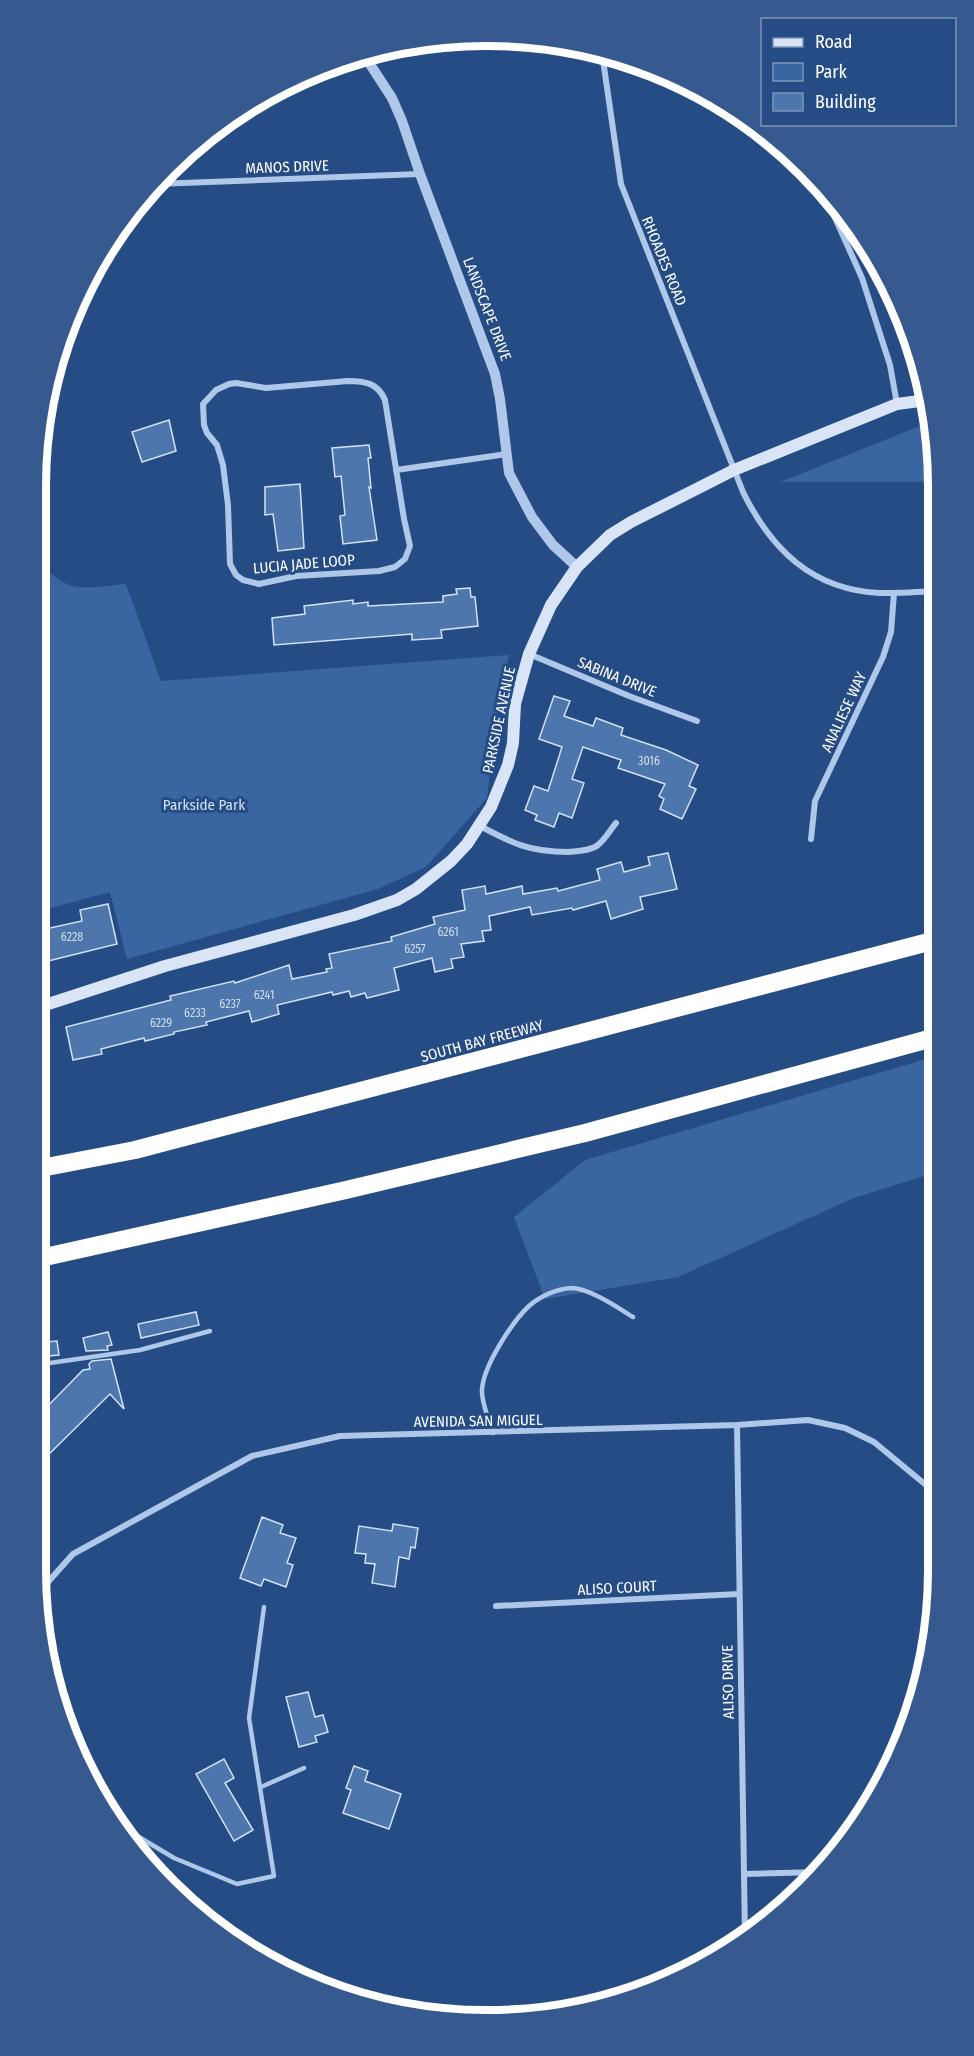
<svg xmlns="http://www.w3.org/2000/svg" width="974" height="2056" viewBox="0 0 974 2056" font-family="'Fira Sans Condensed',sans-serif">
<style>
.green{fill:#3966a1}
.building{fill:#4d76ac;stroke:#d2e2f6;stroke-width:1.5}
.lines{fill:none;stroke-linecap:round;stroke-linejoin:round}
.service{stroke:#afc7e8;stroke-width:4.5}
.minor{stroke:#afc7e8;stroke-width:6}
.tertiary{stroke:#afc7e8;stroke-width:10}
.secondary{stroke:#d9e5f7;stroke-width:12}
.motorway{stroke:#fff;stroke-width:18}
.labels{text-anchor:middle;stroke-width:6;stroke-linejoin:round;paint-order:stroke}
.number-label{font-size:12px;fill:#d2ddea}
.street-label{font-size:15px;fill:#fff;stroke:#254c85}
.park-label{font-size:15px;fill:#d2e2f6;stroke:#254c85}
.rim{fill:none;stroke:#fff;stroke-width:8}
</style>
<rect width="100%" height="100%" fill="#254c85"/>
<g class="green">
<polygon points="932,421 934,428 934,482 780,482"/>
<path d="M36 567C49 569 54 578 65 583 82 592 108 585 126 584L161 681 509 655 496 722 487 798 426 867 378 889 127 959 110 892 36 912Z"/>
<polygon points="936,1056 937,1172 854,1198 678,1277 545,1299 514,1217 585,1160"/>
</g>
<g class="building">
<polygon points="169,420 176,451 142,462 132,432"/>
<polygon points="369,445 371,458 368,458 371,488 369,487 377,540 343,544 340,516 345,515 341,476 335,477 332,448"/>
<polygon points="300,484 304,548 278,551 273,514 265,515 265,487"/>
<polygon points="470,588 471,597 475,597 478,626 441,630 442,638 412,640 412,634 274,645 272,618 305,614 304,606 353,600 353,604 368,602 368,606 443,602 443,596 457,594 456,589"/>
<polygon points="554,696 570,701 564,716 593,726 596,718 623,728 621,735 666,750 698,765 689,786 696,789 682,819 660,809 664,799 659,796 665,784 618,768 621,760 583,747 572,779 584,783 572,818 559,813 554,827 535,820 537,815 525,810 534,786 548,791 562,747 539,739"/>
<polygon points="668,853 677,889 640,897 643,909 611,919 606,901 573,910 572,908 532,915 530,907 489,916 491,930 482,931 484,941 461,944 464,957 451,959 453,968 435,972 432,958 394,968 399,990 367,998 365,993 351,997 349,991 333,995 332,992 277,1005 279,1014 252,1022 249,1011 206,1022 207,1025 174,1032 174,1034 145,1041 144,1038 101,1049 102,1054 73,1060 66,1027 171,1000 170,996 234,981 235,983 289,965 292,979 327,972 326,969 332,968 329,954 392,941 391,937 435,924 433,917 465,910 462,890 485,886 486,894 522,886 523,894 557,888 558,891 600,880 597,869 621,862 624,872 650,865 648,857"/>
<polygon points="108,904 117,944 36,964 36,931 82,921 80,910"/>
<polygon points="196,1312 199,1325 141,1338 138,1324"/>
<polygon points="108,1332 112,1345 107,1346 108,1350 86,1351 83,1338"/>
<polygon points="57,1341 59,1355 36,1357 36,1343"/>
<polygon points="111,1359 124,1409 110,1394 36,1467 36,1418 83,1370 90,1369 89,1364 92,1361"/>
<polygon points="262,1517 283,1525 280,1533 296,1538 287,1563 293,1565 286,1587 264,1579 261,1586 240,1578"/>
<polygon points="393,1524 418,1528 415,1548 411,1547 409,1559 399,1557 395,1587 372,1583 375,1564 365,1563 366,1554 355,1553 359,1526 392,1531"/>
<polygon points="308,1692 315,1717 323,1715 328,1732 315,1736 317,1742 299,1747 286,1697"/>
<polygon points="224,1759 234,1778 225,1783 253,1830 234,1841 196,1774"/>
<polygon points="354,1766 368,1771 365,1781 401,1794 389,1829 343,1813 351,1790 346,1788"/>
</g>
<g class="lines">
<g class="service">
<polyline points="36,1365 140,1350 210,1331"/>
<path d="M493 1433C489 1420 481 1402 482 1389 484 1365 512 1322 529 1306 540 1296 557 1289 571 1288 589 1288 617 1307 633 1317"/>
<polyline points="261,1787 304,1768"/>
<polyline points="119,1825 174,1858 237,1884 274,1876 249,1718 264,1607"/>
</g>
<g class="minor">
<path d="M602 53 621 184 743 492C771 549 812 590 880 593 898 593 916 592 935 591"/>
<polyline points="155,184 420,174"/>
<polyline points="823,191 862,278 890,365 897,404"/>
<polyline points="844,234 853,227"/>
<path d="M348 381C365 381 378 383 385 400L404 519 410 546 405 559 395 567 379 571 296 576 259 584 243 580 236 575 230 564 228 505 223 465 217 445 207 433 204 425 203 404 216 390 229 384 236 383 266 388Z"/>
<polyline points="396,470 507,454"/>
<polyline points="529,654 629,696 697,721"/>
<path d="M480 826C512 843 529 852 568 852 577 851 587 851 595 847 603 843 610 830 616 823"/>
<polyline points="811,839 815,801 883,657 891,632 894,593"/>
<polyline points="737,1425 745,1937"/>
<polyline points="40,1591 73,1554 252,1456 340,1436 737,1425 808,1420 845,1428 874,1442 938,1495"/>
<polyline points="496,1606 739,1594"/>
<polyline points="744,1874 820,1872"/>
</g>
<polyline class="tertiary" points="364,55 392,98 402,121 420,174 495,374 500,399 509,473 532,517 553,545 577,567"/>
<polyline class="secondary" points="36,1008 165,966 354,915 397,900 416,889 451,861 467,844 491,807 508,765 513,743 515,704 529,654 551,605 577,567 610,535 631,522 734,470 897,404 927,400"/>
<g class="motorway">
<polyline points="36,1169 135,1150 936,940"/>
<polyline points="36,1259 346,1190 585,1133 936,1037"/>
</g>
</g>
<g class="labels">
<g class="number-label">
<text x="649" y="765">3016</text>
<text x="448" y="936">6261</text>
<text x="72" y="941">6228</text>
<text x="415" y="953">6257</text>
<text x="264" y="999">6241</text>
<text x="230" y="1008">6237</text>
<text x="195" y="1017">6233</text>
<text x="161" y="1027">6229</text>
</g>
<g class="street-label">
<text transform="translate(287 167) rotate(-2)" y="5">MANOS DRIVE</text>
<text transform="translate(664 261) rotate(68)" y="5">RHOADES ROAD</text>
<text transform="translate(487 309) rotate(69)" y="5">LANDSCAPE DRIVE</text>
<text transform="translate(304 564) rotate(-5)" y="5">LUCIA JADE LOOP</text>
<text transform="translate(617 677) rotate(22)" y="5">SABINA DRIVE</text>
<text transform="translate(844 712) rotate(-65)" y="5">ANALIESE WAY</text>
<text transform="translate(499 720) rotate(-78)" y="5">PARKSIDE AVENUE</text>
<text transform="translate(482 1041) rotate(-15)" y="5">SOUTH BAY FREEWAY</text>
<text transform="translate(478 1421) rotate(-1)" y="5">AVENIDA SAN MIGUEL</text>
<text transform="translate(617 1588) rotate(-3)" y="5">ALISO COURT</text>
<text transform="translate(728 1682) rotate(-91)" y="5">ALISO DRIVE</text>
</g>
<g class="park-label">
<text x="204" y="810">Parkside Park</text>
</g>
</g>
<path d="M0 0H974V2056H0ZM486 46H488A440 440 0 0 1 928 486V1570A440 440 0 0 1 488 2010H486A440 440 0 0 1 46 1570V486A440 440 0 0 1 486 46Z" fill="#365a8f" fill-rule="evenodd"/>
<path class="rim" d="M486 46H488A440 440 0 0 1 928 486V1570A440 440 0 0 1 488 2010H486A440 440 0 0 1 46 1570V486A440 440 0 0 1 486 46Z"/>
<rect x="761" y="18" width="195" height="108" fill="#254c85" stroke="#7c94b6" stroke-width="1.5"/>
<rect x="773" y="38" width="30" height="9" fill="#d9e5f7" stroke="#7c94b6" stroke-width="1.5"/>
<text x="815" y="48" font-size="18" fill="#ffffff">Road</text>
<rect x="773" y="63" width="30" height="18" fill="#3966a1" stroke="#7c94b6" stroke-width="1.5"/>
<text x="815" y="78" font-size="18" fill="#ffffff">Park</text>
<rect x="773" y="93" width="30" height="18" fill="#4d76ac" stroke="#7c94b6" stroke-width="1.5"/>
<text x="815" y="108" font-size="18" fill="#ffffff">Building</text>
</svg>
